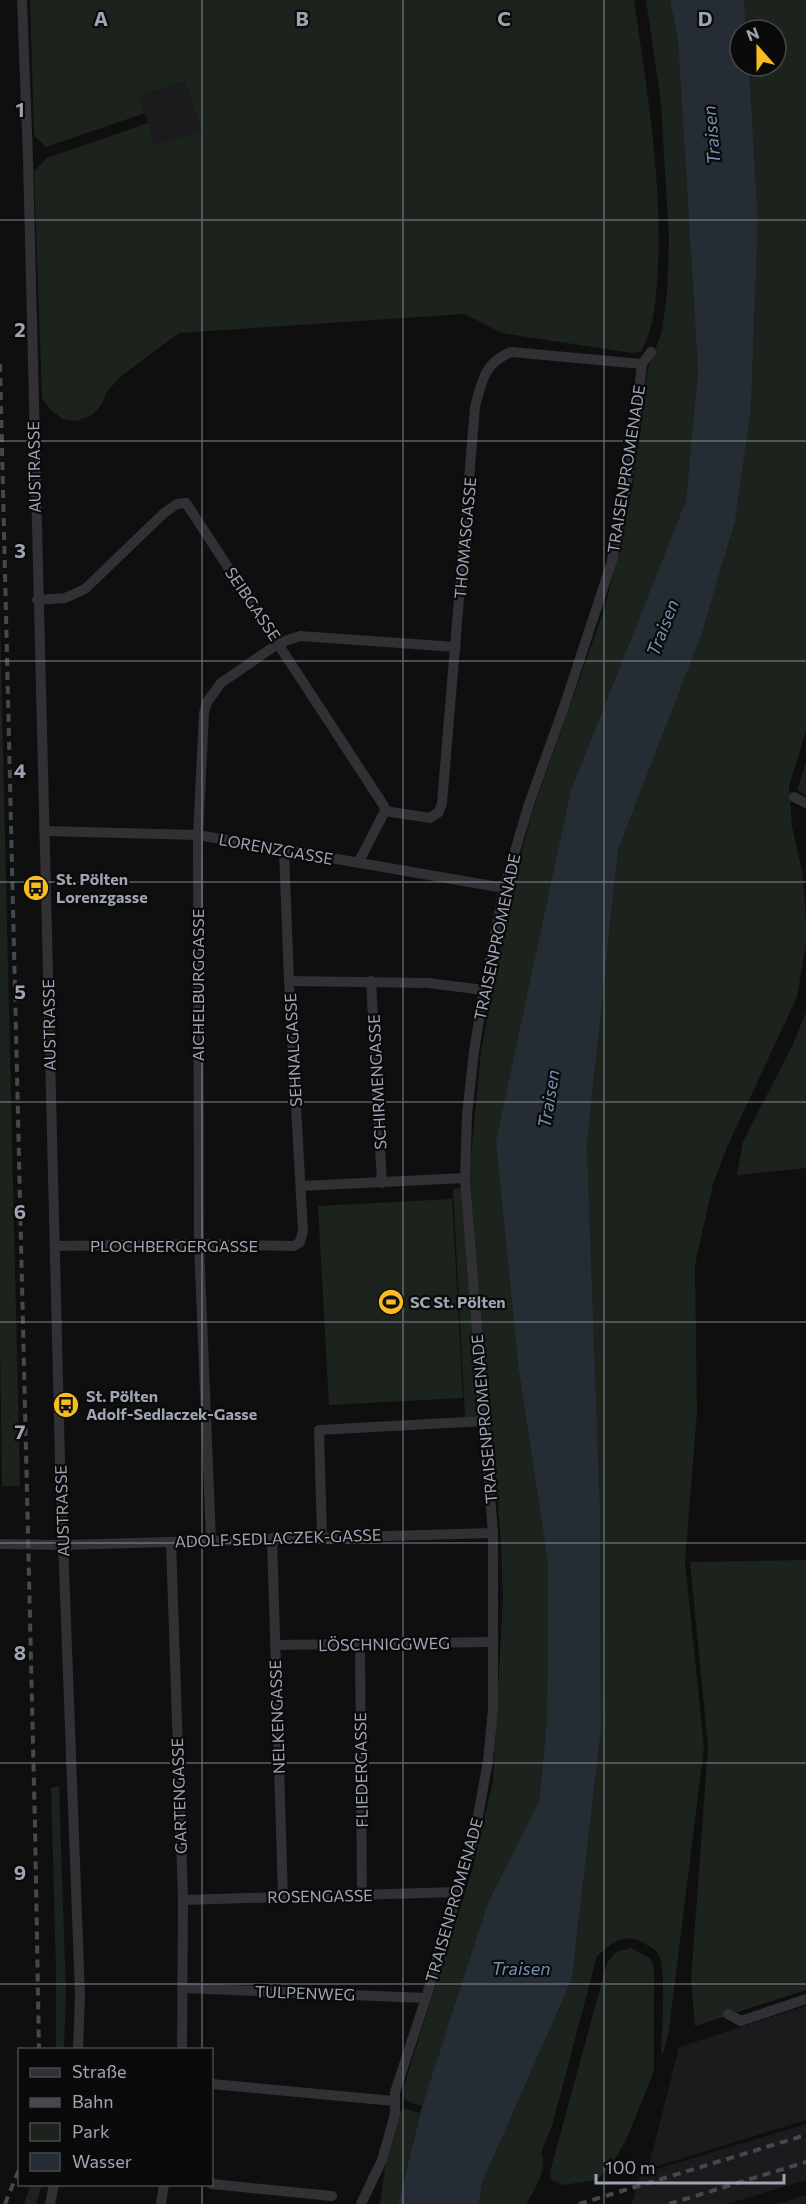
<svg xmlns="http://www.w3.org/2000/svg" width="806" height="2204" viewBox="0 0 806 2204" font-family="Commissioner,sans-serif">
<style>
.built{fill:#1b1b1d}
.green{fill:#1b231c}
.water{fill:#252c34}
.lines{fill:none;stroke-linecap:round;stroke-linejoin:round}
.minor{stroke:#303035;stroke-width:10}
.rail{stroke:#47484e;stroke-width:4;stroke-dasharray:8 6;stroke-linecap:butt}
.grid{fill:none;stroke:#9fa4b2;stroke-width:1.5;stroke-opacity:0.55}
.labels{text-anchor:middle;stroke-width:4.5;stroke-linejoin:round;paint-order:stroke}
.street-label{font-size:16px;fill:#9fa4b2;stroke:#0a0a0b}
.poi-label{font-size:16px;font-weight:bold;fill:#9fa4b2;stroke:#0a0a0b;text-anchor:start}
.water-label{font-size:18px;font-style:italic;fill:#748faf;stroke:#0a0a0b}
.grid-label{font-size:20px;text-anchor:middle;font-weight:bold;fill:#9fa4b2;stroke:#0a0a0b;stroke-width:4.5;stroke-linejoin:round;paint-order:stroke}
</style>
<rect width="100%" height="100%" fill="#0f0f10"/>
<g class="built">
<polygon points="185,81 201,130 155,145 139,96"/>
<polygon points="806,2006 806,2120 648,2169 679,2047"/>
<polygon points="806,2124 806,2180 727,2204 632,2204 639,2178 638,2175"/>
<polygon points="806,2195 806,2204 776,2204"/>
</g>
<g class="green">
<path d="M30 0H634C647 89 662 178 658 268 656 297 655 325 641 352L632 353 502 333 465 314 179 333 120 377 106 393 102 404 92 415 76 421 63 419 51 410 42 398 34 171 47 158 148 123 155 145 201 130 185 81 139 96 145 113 46 147 34 135Z"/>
<path d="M646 0H670L678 41 698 371 686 500 571 790 519 1371 548 1564 547 1720 539 1801 488 1902 422 2106C413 2104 402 2101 403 2089L473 1867 493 1782 503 1599 501 1543 492 1434 484 1401 470 1168 481 1051 511 892 532 813 605 607 619 552 634 481 648 368 662 332 667 293 669 239 661 103Z"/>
<path d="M744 0H806V731L789 786 792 826 803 876 806 921V943L797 997 727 1147 713 1184 695 1265 697 1412 685 1562 704 1747 669 2030 663 2054 661 2053C661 2034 668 1965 657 1952 654 1948 646 1945 642 1942 624 1932 610 1944 597 1956L552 2126 541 2152C548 2170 535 2189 526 2204H479L482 2183 572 1979 601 1730 600 1507 587 1146 618 850 701 636 735 522 751 409 758 220 749 66H776V30H746Z"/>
<polygon points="0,619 20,1486 2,1486 0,1344"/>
<polygon points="806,762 806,796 797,790"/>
<polygon points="806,1012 806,1168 737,1175 743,1142 793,1044"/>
<polygon points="463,1188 481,1417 465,1417 453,1189"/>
<polygon points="452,1199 463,1398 329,1405 318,1206"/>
<polygon points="806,1560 806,1990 695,2026 691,1980 708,1747 690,1562"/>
<polygon points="59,1786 66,1993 64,2050 56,2049 56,1971 51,1788"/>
<polygon points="631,1948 650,1958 654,1968 654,2071 627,2138 613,2163 597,2180 563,2185 553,2181 550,2176 551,2168 607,1963 616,1952"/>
<polygon points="405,2109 420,2113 398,2204 380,2204 386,2161 398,2113"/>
<polygon points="31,2185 42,2185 36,2204 24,2204"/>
</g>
<polygon class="water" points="670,0 744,0 746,30 740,30 740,66 749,66 758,220 751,409 735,522 701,636 618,850 587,1146 600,1507 601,1730 572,1979 482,2183 479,2204 398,2204 422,2106 488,1902 539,1801 547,1719 548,1564 519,1371 496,1141 571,790 686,500 698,371 678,41"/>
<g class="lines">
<g class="minor">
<polyline points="22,0 28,159 60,1461 80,1995 78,2050"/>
<polyline points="37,600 65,598 85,589 164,513 177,504 186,503 384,806 385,811 358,863"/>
<polyline points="794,797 806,803"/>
<path d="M385 811 430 818 439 812 442 803 475 407C482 381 484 363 511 352L642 364"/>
<polyline points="44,831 198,835 504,888"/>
<polyline points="289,981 428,983 484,990"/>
<polyline points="371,981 382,1183"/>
<polyline points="301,1186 465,1178"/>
<polyline points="55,1246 199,1244 294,1246 300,1242 303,1231 289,981 284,851"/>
<polyline points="322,1536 319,1430 484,1421"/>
<polyline points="272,1538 283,1897"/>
<polyline points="211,1540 199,1244 198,835 204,713 207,702 221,683 279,643 300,636 456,647"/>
<polyline points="171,1542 183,1900 182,2050"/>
<polyline points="0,1544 63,1545 493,1533"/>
<polyline points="360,1644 362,1896"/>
<polyline points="275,1645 493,1642"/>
<polyline points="183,1900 457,1892"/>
<polyline points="184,1988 426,1998"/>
<polyline points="728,2014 741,2021 806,1999"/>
<polyline points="212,2084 394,2101"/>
<polyline points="212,2184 332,2196"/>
<polyline points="50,2204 54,2184"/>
<polyline points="161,2204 164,2184"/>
<polyline points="361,2204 382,2160 395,2114 395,2092 426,1998 474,1838 488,1761 493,1709 493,1533 465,1178 467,1115 474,1051 484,990 504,888 529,804 564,707 612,561 631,462 642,364 651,352"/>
</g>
<g class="rail">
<polyline points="0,364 35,1827 39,2050"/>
<polyline points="5,2204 20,2167"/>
<polyline points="579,2204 806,2135"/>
<polyline points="669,2204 806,2162"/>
</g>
</g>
<path class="grid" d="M202 0V2050M403 0V2204M604 0V2204M0 220H806M0 441H806M0 661H806M0 882H806M0 1102H806M0 1322H806M0 1543H806M0 1763H806M0 1984H806M202 2184V2204"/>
<defs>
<g id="bus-disc" transform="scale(1.35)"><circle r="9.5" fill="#f7bd20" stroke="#0a0a0b"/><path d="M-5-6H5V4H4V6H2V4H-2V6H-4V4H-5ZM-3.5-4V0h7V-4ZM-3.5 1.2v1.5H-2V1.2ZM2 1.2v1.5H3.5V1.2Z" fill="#111"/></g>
<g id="stadium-disc" transform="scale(1.35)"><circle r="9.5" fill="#f7bd20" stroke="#0a0a0b"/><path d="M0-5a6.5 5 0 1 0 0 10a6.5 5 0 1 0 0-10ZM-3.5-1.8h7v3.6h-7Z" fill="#111"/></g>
</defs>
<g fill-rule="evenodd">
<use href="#bus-disc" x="36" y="888"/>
<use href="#stadium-disc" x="391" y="1302"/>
<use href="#bus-disc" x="66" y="1405"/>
</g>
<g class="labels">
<g class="street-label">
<text transform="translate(34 467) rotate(-91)" y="6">AUSTRASSE</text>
<text transform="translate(626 469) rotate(-81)" y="6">TRAISENPROMENADE</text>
<text transform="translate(465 538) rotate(-85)" y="6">THOMASGASSE</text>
<text transform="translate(253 604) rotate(56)" y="6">SEIBGASSE</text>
<text transform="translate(276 849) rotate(10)" y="6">LORENZGASSE</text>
<text transform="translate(497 937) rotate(-78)" y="6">TRAISENPROMENADE</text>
<text transform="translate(198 985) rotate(-90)" y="6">AICHELBURGGASSE</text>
<text transform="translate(49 1025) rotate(-91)" y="6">AUSTRASSE</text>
<text transform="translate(293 1050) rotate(-93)" y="6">SEHNALGASSE</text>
<text transform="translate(377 1082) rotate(-93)" y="6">SCHIRMENGASSE</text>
<text x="174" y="1252">PLOCHBERGERGASSE</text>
<text transform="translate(484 1419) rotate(-95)" y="6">TRAISENPROMENADE</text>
<text transform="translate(62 1511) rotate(-92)" y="6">AUSTRASSE</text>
<text transform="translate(278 1538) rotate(-2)" y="6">ADOLF SEDLACZEK-GASSE</text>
<text transform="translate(384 1644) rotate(-1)" y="6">LÖSCHNIGGWEG</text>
<text transform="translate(277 1717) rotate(-92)" y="6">NELKENGASSE</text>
<text transform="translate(361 1770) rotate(-91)" y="6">FLIEDERGASSE</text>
<text transform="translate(179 1796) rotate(-92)" y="6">GARTENGASSE</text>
<text transform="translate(320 1896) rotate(-1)" y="6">ROSENGASSE</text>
<text transform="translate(454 1900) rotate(-74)" y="6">TRAISENPROMENADE</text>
<text transform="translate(305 1993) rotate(2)" y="6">TULPENWEG</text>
</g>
<g class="poi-label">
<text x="56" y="885">St. Pölten<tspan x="56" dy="18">Lorenzgasse</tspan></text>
<text x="410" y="1308">SC St. Pölten</text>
<text x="86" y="1402">St. Pölten<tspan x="86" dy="18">Adolf-Sedlaczek-Gasse</tspan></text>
</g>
<g class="water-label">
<text transform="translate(712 135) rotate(-95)" y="6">Traisen</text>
<text transform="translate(663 628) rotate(-69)" y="6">Traisen</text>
<text transform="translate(549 1099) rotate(-81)" y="6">Traisen</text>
<text x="521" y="1975">Traisen</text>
</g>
</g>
<g class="grid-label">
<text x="101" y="26">A</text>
<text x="302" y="26">B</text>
<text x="504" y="26">C</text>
<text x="705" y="26">D</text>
<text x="20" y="117">1</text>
<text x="20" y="337">2</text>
<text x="20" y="558">3</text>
<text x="20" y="778">4</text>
<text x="20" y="999">5</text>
<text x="20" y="1219">6</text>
<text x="20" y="1439">7</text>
<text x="20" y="1660">8</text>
<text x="20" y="1880">9</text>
</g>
<rect x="18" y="2048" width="195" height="138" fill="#0a0a0b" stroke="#46484e" stroke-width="1.5"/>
<rect x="30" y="2068" width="30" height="9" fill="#303035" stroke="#46484e" stroke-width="1.5"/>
<text x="72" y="2078" font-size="18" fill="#9fa4b2">Straße</text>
<rect x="30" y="2098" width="30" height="9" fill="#47484e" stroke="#46484e" stroke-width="1.5"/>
<text x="72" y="2108" font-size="18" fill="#9fa4b2">Bahn</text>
<rect x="30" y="2123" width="30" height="18" fill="#1b231c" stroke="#46484e" stroke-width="1.5"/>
<text x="72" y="2138" font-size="18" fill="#9fa4b2">Park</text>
<rect x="30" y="2153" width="30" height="18" fill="#252c34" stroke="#46484e" stroke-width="1.5"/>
<text x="72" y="2168" font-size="18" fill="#9fa4b2">Wasser</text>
<g transform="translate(758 48) rotate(339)"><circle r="28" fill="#0a0a0b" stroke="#46484e" stroke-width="1.5"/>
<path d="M0-4.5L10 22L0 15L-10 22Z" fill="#f7bd20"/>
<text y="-9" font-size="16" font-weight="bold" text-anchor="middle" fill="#9fa4b2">N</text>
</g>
<path d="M596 2174v9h188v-9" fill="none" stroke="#9fa4b2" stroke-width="3"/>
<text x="605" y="2174" font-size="18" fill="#9fa4b2" stroke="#0a0a0b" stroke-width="4.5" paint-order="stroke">100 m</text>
</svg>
